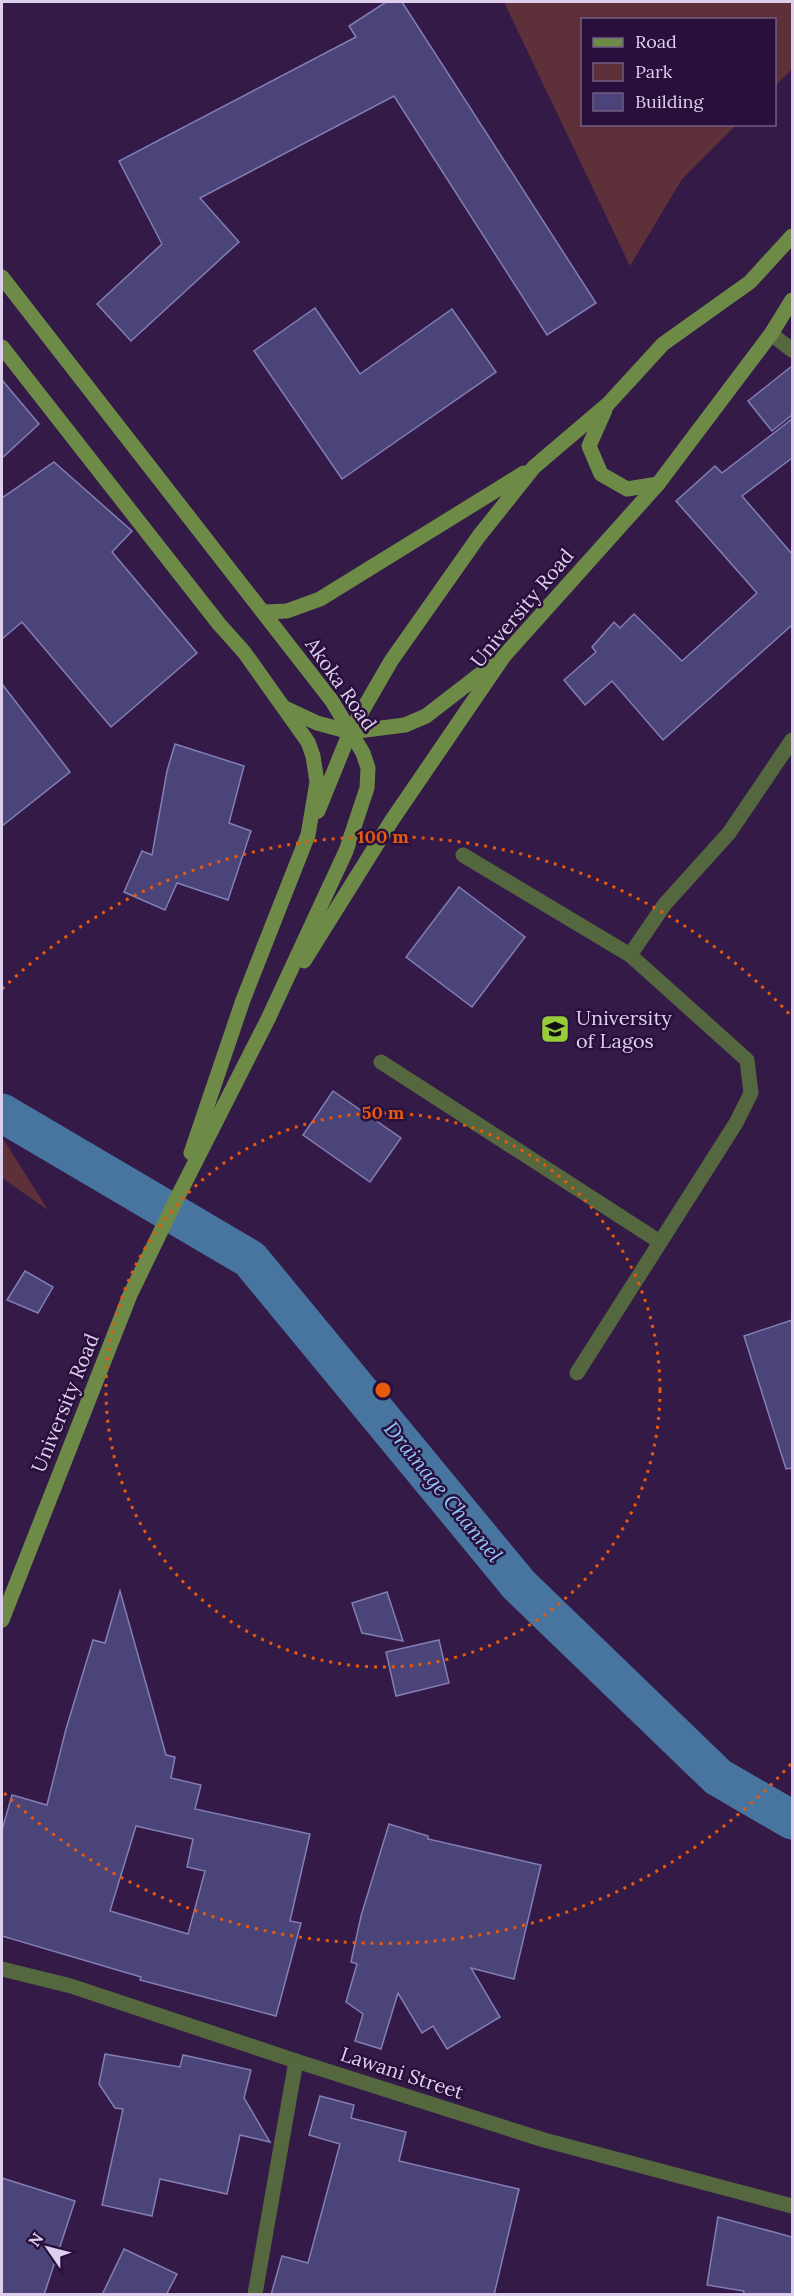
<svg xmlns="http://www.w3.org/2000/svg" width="794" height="2296" viewBox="0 0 794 2296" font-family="Lora,serif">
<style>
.green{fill:#5e313a}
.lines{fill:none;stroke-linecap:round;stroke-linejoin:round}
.canal{stroke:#4775a0;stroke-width:39}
.building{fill:#4b4478;stroke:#837eb6;stroke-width:1.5;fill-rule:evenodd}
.minor{stroke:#55673e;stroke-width:15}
.secondary{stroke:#6d8a47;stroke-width:15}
.ring{fill:none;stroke:#e8590c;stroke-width:3;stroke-dasharray:3 6}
.labels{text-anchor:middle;stroke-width:5;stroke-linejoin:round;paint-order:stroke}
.street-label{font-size:20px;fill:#ded0ed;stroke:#29103c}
.poi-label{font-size:20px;fill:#ded0ed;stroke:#29103c;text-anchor:start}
.water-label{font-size:21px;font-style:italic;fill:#90c5f8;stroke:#29103c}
.centre{fill:#e8590c;stroke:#29103c;stroke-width:3}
.ring-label{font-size:18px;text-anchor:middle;font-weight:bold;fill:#e8590c;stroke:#29103c;stroke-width:5;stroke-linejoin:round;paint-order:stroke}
</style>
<rect width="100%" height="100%" fill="#331a47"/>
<g class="green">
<polygon points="504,2 792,2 792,69 775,86 774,20 582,20 582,124 736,125 682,179 630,266"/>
<polygon points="2,1137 48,1210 2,1178"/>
</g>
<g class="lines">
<polyline class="canal" points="2,1113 250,1259 519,1585 718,1777 792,1820"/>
</g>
<g class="building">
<polygon points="386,2 402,2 596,303 547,335 394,96 200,198 239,242 131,341 97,304 162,244 119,161 356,37 349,26"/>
<polygon points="315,308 360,374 452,309 496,372 342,479 254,351"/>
<polygon points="792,366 792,415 772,431 748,401"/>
<polygon points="2,380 39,424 2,458"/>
<polygon points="792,419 792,458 742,496 792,554 792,625 663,740 612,681 585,705 564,680 596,652 592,647 614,622 620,628 634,614 682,661 757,593 676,501 715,466 722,473"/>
<polygon points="54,462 132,531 112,552 197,653 111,727 22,622 2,639 2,498"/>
<polygon points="2,684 70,772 2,826"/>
<polygon points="175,744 244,766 229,823 251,831 228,900 177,883 165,910 124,892 142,851 152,855 167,771"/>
<polygon points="459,887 525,937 472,1007 406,957"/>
<polygon points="333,1091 401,1138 370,1182 303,1135"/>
<polygon points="25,1271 53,1287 38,1313 7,1300"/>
<polygon points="792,1320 792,1468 786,1469 744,1336"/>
<path d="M120 1591 166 1755 175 1757 171 1778 201 1785 195 1809 310 1834 290 1921 301 1923 276 2016 140 1980 141 1977 2 1936V1830L12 1795 47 1805 66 1729 93 1640 105 1643ZM136 1826 193 1839 187 1867 205 1871 188 1934 110 1911Z"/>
<polygon points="387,1592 403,1641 362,1633 352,1603"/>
<polygon points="439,1640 449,1683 396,1696 386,1652"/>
<polygon points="389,1824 428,1836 428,1839 541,1865 514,1979 471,1968 500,2017 447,2049 433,2026 422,2033 398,1993 381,2049 355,2041 363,2014 346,2002 357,1964 351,1962 361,1916"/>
<polygon points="105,2054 180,2067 183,2055 251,2070 244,2098 270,2142 240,2135 227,2194 160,2179 152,2216 102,2205 123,2109 115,2108 99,2084"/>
<polygon points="320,2096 354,2105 351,2118 406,2132 399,2161 519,2189 494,2295 271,2295 282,2256 308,2263 340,2144 309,2135"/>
<polygon points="2,2178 75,2201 44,2295 2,2295"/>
<polygon points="718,2217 792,2237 792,2295 743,2295 744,2291 707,2285"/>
<polygon points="124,2249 177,2274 166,2295 102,2295"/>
</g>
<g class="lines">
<g class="minor">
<polyline points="771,334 792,350"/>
<polyline points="463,855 630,955 747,1060 751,1093 736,1123 577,1373"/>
<polyline points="630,955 665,904 729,833 792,740"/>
<polyline points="381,1062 660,1242"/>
<polyline points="2,1969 71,1986 296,2061 544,2140 792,2206"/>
<polyline points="255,2294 296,2061"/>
</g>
<g class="secondary">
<polyline points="2,277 332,701 363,753 368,768 367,788 346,851 268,1019 174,1204 130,1295 2,1620"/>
<polyline points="2,347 219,624 244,652 308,742 313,756 317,782 308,835 243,1000 191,1153"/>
<polyline points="605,410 589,446 601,474 627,489 658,484"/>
<polyline points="264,612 287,611 320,599 524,473"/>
<polyline points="285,708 317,723 350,732 405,725 426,716 492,665"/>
<polyline points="318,811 350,732 391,661 479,536 534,467 608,404 663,344 750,282 792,236"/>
<polyline points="304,961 392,820 504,656 658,484 771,334 792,300"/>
</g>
</g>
<g class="ring">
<circle cx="383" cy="1390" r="277"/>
<path d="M791 1764A553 553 0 0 1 2 1791M2 989A553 553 0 0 1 791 1016"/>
</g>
<defs>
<g id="university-square" transform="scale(1.5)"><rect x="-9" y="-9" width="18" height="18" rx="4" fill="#96cc3a" stroke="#29103c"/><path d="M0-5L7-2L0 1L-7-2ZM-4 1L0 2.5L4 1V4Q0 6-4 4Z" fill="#111"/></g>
</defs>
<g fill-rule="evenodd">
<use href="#university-square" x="555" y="1029"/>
</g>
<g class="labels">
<g class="street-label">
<text transform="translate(522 608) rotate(-50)" y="7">University Road</text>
<text transform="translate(341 684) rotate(55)" y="7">Akoka Road</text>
<text transform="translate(65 1403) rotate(-68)" y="7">University Road</text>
<text transform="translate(402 2073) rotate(18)" y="7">Lawani Street</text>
</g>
<g class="poi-label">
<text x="576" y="1025">University<tspan x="576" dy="23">of Lagos</tspan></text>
</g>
<g class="water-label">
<text transform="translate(443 1492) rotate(51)" y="7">Drainage Channel</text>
</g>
</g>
<circle cx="383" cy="1390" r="9" class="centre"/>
<g class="ring-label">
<text x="383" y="843">100 m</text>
<text x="383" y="1119">50 m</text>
</g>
<rect width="794" height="2296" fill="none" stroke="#ded0ed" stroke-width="6"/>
<rect x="581" y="18" width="195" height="108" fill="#29103c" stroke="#715d83" stroke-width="1.5"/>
<rect x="593" y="38" width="30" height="9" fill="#6d8a47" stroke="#715d83" stroke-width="1.5"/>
<text x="635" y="48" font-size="18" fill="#ded0ed">Road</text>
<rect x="593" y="63" width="30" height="18" fill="#5e313a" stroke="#715d83" stroke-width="1.5"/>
<text x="635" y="78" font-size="18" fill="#ded0ed">Park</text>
<rect x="593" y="93" width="30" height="18" fill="#4b4478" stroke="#715d83" stroke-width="1.5"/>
<text x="635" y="108" font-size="18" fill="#ded0ed">Building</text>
<g transform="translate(48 2248) rotate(305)" stroke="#29103c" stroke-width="4.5" paint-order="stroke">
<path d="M0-4.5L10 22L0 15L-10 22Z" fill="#ded0ed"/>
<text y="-9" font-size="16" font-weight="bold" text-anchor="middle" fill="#ded0ed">N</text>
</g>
</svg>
